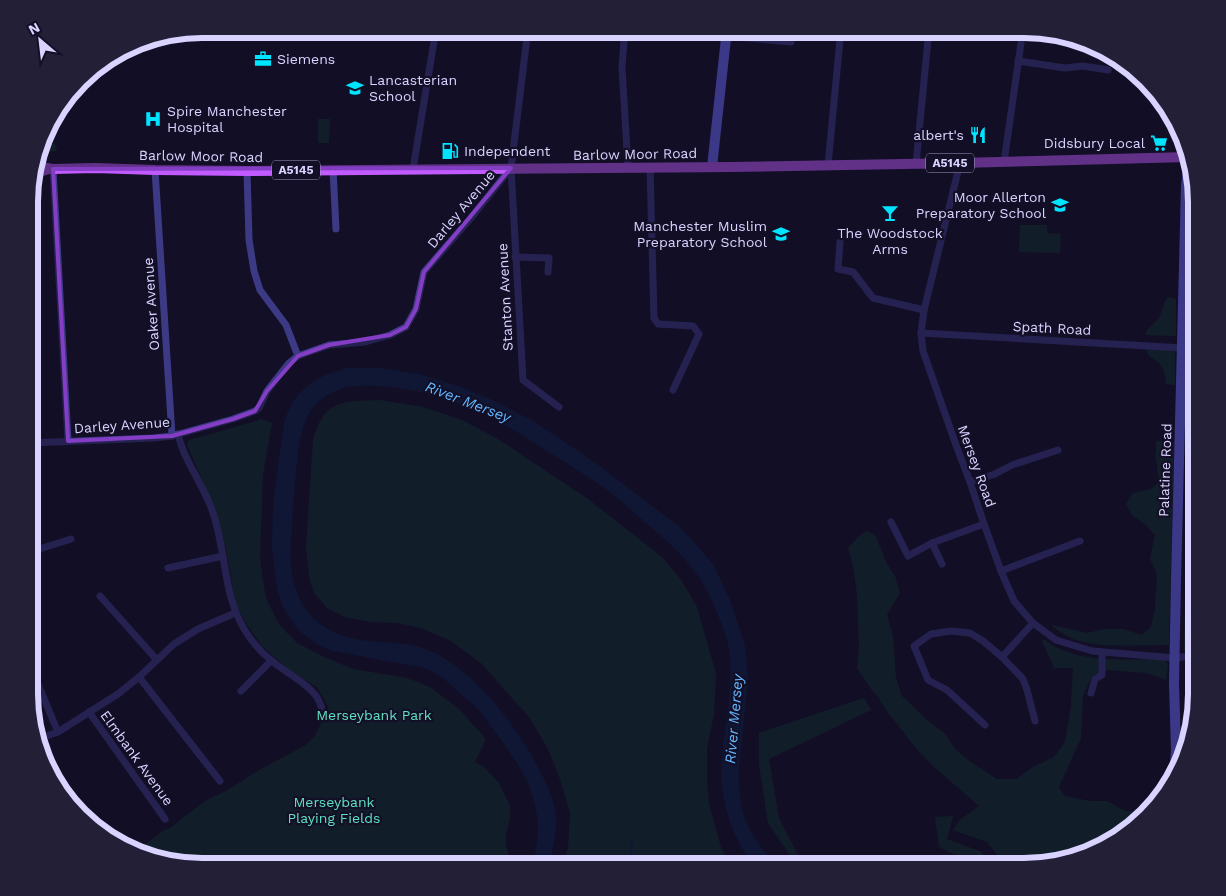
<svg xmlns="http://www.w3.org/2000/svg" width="1226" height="896" viewBox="0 0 1226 896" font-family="'Work Sans',sans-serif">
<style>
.green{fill:#12302f}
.water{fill:#0c2248}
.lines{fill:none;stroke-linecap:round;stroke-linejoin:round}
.stream{stroke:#0c2248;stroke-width:2.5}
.street{stroke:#3d3a85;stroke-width:7}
.secondary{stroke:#6f6bff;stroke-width:10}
.primary{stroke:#c25bff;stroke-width:10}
.marked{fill:none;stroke:#843dc5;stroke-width:4;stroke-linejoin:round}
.labels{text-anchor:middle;stroke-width:4.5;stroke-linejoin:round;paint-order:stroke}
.shield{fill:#130f26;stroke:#9e99be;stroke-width:1}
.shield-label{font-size:12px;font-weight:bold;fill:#d9d4ff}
.poi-label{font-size:14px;fill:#d9d4ff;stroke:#130f26;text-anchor:start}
.street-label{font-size:14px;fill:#d9d4ff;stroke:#130f26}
.park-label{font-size:14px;fill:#5fe0c0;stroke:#130f26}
.water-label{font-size:15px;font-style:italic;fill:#62b6ff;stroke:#130f26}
.rim{fill:none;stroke:#d9d4ff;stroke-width:6}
</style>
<rect width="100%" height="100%" fill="#130f26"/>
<g class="green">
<polygon points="318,119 330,119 329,143 318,143"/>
<polygon points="45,137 51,139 57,148 56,151 46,152 38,155 43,138"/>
<polygon points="1020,225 1047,225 1047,233 1061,234 1060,253 1019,252"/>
<polygon points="1193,257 1197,257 1197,337 1191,337"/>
<polygon points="1167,297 1176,299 1176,336 1146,335 1146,331 1159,318"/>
<path d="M1147 349 1175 350V385L1166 384C1165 368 1161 363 1148 355Z"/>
<polygon points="1197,356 1197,651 1184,651 1190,361"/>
<path d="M380 400 423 407 462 420 498 439 588 499 662 557 681 580 697 607 716 674 714 714 707 749V780L709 804 721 847 732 867H562L568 848 570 813 560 779 547 747 529 717 481 663 449 640 421 628 397 623 371 622 345 617 327 608 315 594 310 582 306 548 313 440C325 398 343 402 380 400Z"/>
<polygon points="261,419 272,423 263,474 260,556 262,575 266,599 280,626 297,643 324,657 353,669 407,678 430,687 459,709 486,739 475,762 484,767 499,783 510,806 510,819 506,835 506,844 509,857 504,867 191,867 134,853 163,831 172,827 185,816 207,800 226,791 259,770 306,745 315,736 327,710 328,706 317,687 290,671 262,646 245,622 235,602 226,548 216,512 187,445 189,440 253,422"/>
<path d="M1156 441 1174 442 1169 645C1141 645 1106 648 1079 641 1069 638 1060 632 1052 626V625L1087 633 1105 629H1123L1142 635 1151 627 1155 609 1157 574 1150 559 1155 535 1145 524 1132 515 1126 504 1133 493 1151 489 1159 482 1156 458Z"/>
<path d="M867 531 875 535 887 564 895 576 900 593 887 615 893 636 896 678 902 696 926 719 945 734 956 750 968 760 997 779H1016L1033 767 1054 757 1065 742 1071 706 1073 668H1054L1042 641 1043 639C1049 642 1054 647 1060 649 1092 663 1129 659 1162 659L1168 664 1166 680 1147 673 1108 670 1092 676 1083 696 1081 738 1059 787 1065 796 1089 801H1107L1125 811 1146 812 1101 850 1025 867H1000L998 856 987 842 953 830 960 820 979 806 932 765 916 748 886 710 877 695 871 689 857 668 859 647 857 594 853 566 848 548 859 536Z"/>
<polygon points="864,698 871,710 769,759 779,818 804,867 798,867 768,823 759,764 759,733"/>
<polygon points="953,816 947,839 982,852 988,867 966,867 970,862 939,847 935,817"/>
</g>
<path class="water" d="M348 368H381L419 374 458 386 490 399 533 421 575 449 601 467 682 529 713 564 730 600 745 646 748 679 739 768C738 789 740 813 751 832 758 844 768 856 776 867H755C733 839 722 806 721 771 723 733 733 695 730 657 729 645 725 632 720 620 703 571 678 550 639 517 627 507 614 494 600 485 583 473 565 462 547 451 522 435 497 418 469 407 434 393 396 384 358 386 339 387 321 395 310 412 301 426 299 444 297 461 295 482 293 503 292 524 291 540 289 558 292 575 295 589 300 604 310 615 333 639 361 641 392 643 402 644 413 645 423 648 473 666 519 729 542 775 548 787 553 798 555 811 558 831 553 848 548 867H529L535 854 538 836V820L535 804 528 783 517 763 505 745 479 710 443 678 430 670 420 667 333 651 317 644 302 633 296 627 286 612 282 605 277 588 272 549 273 505 283 429C290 393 314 375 348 368Z"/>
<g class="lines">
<polyline class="stream" points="630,867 632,842"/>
<g class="street">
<polyline points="528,29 511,168 523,380 559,407"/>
<polyline points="625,29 622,67 628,168"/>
<polyline points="726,36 791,42"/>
<polyline points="1018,61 1065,68 1083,66 1108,70"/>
<polyline points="1004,162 1023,29"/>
<polyline points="960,163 924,310 921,333 923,351 956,445 970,482 984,524 1001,571 1014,601 1033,623 1056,640 1092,651 1175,658 1197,655"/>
<polyline points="916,164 929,29"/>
<polyline points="828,165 841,29"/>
<polyline points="650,167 654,318 658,324 693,326 699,334 673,390"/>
<polyline points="53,169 68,441"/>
<polyline points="333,169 336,229"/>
<polyline points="413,169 436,29"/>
<polyline points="155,170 172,436"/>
<polyline points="247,171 249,240 254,271 260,290 286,325 298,356"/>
<polyline points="840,242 838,269 853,272 873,298 924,310"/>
<polyline points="515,257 549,258 548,272"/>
<polyline points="921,333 1183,348"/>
<path d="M178 434C184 461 203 484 212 510 228 554 221 598 250 638 256 646 263 654 271 660 287 675 322 688 322 713L320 715"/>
<polyline points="30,443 154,438 172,436 233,419 255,411 259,408 267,391 289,363 298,356 329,345 365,342 390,335 406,327 416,309 424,272 471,218 511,168"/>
<polyline points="970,482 995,474 1012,465 1058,450"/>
<polyline points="891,522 908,556 932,543 984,524"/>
<polyline points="932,543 942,564"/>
<polyline points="30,552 71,539"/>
<polyline points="168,568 223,556"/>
<polyline points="1001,571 1080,541"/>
<polyline points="100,596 157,660"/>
<polyline points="1002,657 1033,623"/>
<polyline points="30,665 58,732"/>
<polyline points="139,677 220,781"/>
<polyline points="241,691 271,661"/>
<polyline points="1091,693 1095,679 1102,675 1102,652"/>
<polyline points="89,712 165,819"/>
<polyline points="985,725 947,690 928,680 914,646 931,634 951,631 970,633 983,641 1002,657 1023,679 1027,690 1035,721"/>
<polyline points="38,739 58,732 118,694 139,677 174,644 198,629 235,613"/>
<polyline points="52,780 55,784"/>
</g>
<g class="secondary">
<polyline points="712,167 727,29"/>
<polyline points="1174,778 1176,750 1174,683 1176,580 1186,186 1189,163"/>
</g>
<g class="primary">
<polyline points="34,166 53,169 95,168 155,170 247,171 732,167 960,163 1188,157"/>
<polyline points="32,174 49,169"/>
</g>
</g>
<path d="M0 0H1226V896H0ZM511 168 424 272 416 309 406 327 390 335 329 345 298 356 267 391 255 411 233 419 172 436 68 441 53 169Z" fill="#130f26" fill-opacity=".55" fill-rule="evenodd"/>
<path class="marked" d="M511 168 424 272 416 309 406 327 390 335 329 345 298 356 267 391 255 411 233 419 172 436 68 441 53 169Z"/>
<defs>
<g id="office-bare" transform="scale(1.35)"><path d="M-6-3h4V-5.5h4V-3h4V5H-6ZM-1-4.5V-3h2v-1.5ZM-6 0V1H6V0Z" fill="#00e5ff" stroke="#130f26" stroke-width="2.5" paint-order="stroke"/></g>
<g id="school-bare" transform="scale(1.35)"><path d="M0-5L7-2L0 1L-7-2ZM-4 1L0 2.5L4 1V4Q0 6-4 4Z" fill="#00e5ff" stroke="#130f26" stroke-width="2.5" paint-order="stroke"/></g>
<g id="hospital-bare" transform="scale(1.35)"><path d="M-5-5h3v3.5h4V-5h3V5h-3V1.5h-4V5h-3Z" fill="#00e5ff" stroke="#130f26" stroke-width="2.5" paint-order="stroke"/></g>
<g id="restaurant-bare" transform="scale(1.35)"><path d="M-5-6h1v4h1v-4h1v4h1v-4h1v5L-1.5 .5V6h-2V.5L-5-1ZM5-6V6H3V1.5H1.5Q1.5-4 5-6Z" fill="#00e5ff" stroke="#130f26" stroke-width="2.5" paint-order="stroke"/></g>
<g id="supermarket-bare" transform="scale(1.35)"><path d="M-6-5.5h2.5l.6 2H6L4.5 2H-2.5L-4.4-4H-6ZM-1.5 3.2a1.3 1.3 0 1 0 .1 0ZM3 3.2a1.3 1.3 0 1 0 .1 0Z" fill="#00e5ff" stroke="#130f26" stroke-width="2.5" paint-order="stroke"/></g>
<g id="fuel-bare" transform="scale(1.35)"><path d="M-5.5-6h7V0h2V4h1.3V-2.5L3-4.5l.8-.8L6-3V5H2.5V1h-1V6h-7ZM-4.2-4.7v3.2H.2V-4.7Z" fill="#00e5ff" stroke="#130f26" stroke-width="2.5" paint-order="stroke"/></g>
<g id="bar-bare" transform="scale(1.35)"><path d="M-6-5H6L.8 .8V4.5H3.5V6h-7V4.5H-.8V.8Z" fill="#00e5ff" stroke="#130f26" stroke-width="2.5" paint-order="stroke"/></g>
</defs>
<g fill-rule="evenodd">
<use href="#office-bare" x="263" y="59"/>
<use href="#school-bare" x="355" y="88"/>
<use href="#hospital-bare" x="153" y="119"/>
<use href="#restaurant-bare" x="978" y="135"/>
<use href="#supermarket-bare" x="1159" y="143"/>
<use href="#fuel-bare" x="450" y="151"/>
<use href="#school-bare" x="1060" y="205"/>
<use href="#bar-bare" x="890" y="213"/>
<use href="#school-bare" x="781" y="234"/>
</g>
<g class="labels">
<g class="shield">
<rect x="926" y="153.5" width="48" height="19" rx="4"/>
<rect x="272" y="160.5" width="48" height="19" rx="4"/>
</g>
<g class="shield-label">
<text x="950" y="167">A5145</text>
<text x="296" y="174">A5145</text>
</g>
<g class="poi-label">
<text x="277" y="64">Siemens</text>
<text x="369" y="85">Lancasterian<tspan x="369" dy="16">School</tspan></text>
<text x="167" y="116">Spire Manchester<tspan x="167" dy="16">Hospital</tspan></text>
<text x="964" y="140" text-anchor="end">albert's</text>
<text x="1145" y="148" text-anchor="end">Didsbury Local</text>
<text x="464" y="156">Independent</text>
<text x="1046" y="202" text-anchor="end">Moor Allerton<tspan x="1046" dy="16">Preparatory School</tspan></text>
<text x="767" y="231" text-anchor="end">Manchester Muslim<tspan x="767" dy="16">Preparatory School</tspan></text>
<text x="890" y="238" text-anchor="middle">The Woodstock<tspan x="890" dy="16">Arms</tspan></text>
</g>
<g class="street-label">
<text transform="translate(635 154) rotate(-1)" y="5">Barlow Moor Road</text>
<text transform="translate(201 156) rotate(1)" y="5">Barlow Moor Road</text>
<text transform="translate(461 209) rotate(-50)" y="5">Darley Avenue</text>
<text transform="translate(505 297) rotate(-93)" y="5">Stanton Avenue</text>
<text transform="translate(151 304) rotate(-94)" y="5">Oaker Avenue</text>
<text transform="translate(1052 328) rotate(3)" y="5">Spath Road</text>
<text transform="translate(122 425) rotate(-4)" y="5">Darley Avenue</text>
<text transform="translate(977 466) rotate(70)" y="5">Mersey Road</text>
<text transform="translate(1165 470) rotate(-88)" y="5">Palatine Road</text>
<text transform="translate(137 758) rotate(54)" y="5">Elmbank Avenue</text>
</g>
<g class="park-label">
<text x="374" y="720">Merseybank Park</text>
<text x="334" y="807">Merseybank<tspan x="334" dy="16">Playing Fields</tspan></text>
</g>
<g class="water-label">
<text transform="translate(468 402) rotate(21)" y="5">River Mersey</text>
<text transform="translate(734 719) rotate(-85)" y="5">River Mersey</text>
</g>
</g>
<path d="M0 0H1226V896H0ZM202 38H1024A164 164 0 0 1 1188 202V694A164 164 0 0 1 1024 858H202A164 164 0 0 1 38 694V202A164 164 0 0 1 202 38Z" fill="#231f37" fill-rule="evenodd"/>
<path class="rim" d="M202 38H1024A164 164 0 0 1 1188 202V694A164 164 0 0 1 1024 858H202A164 164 0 0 1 38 694V202A164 164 0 0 1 202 38Z"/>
<g transform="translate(40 40) rotate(332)" stroke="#130f26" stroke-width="4" paint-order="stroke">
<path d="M0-4L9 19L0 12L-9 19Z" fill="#d9d4ff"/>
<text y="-8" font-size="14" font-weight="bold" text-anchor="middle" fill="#d9d4ff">N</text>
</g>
</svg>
